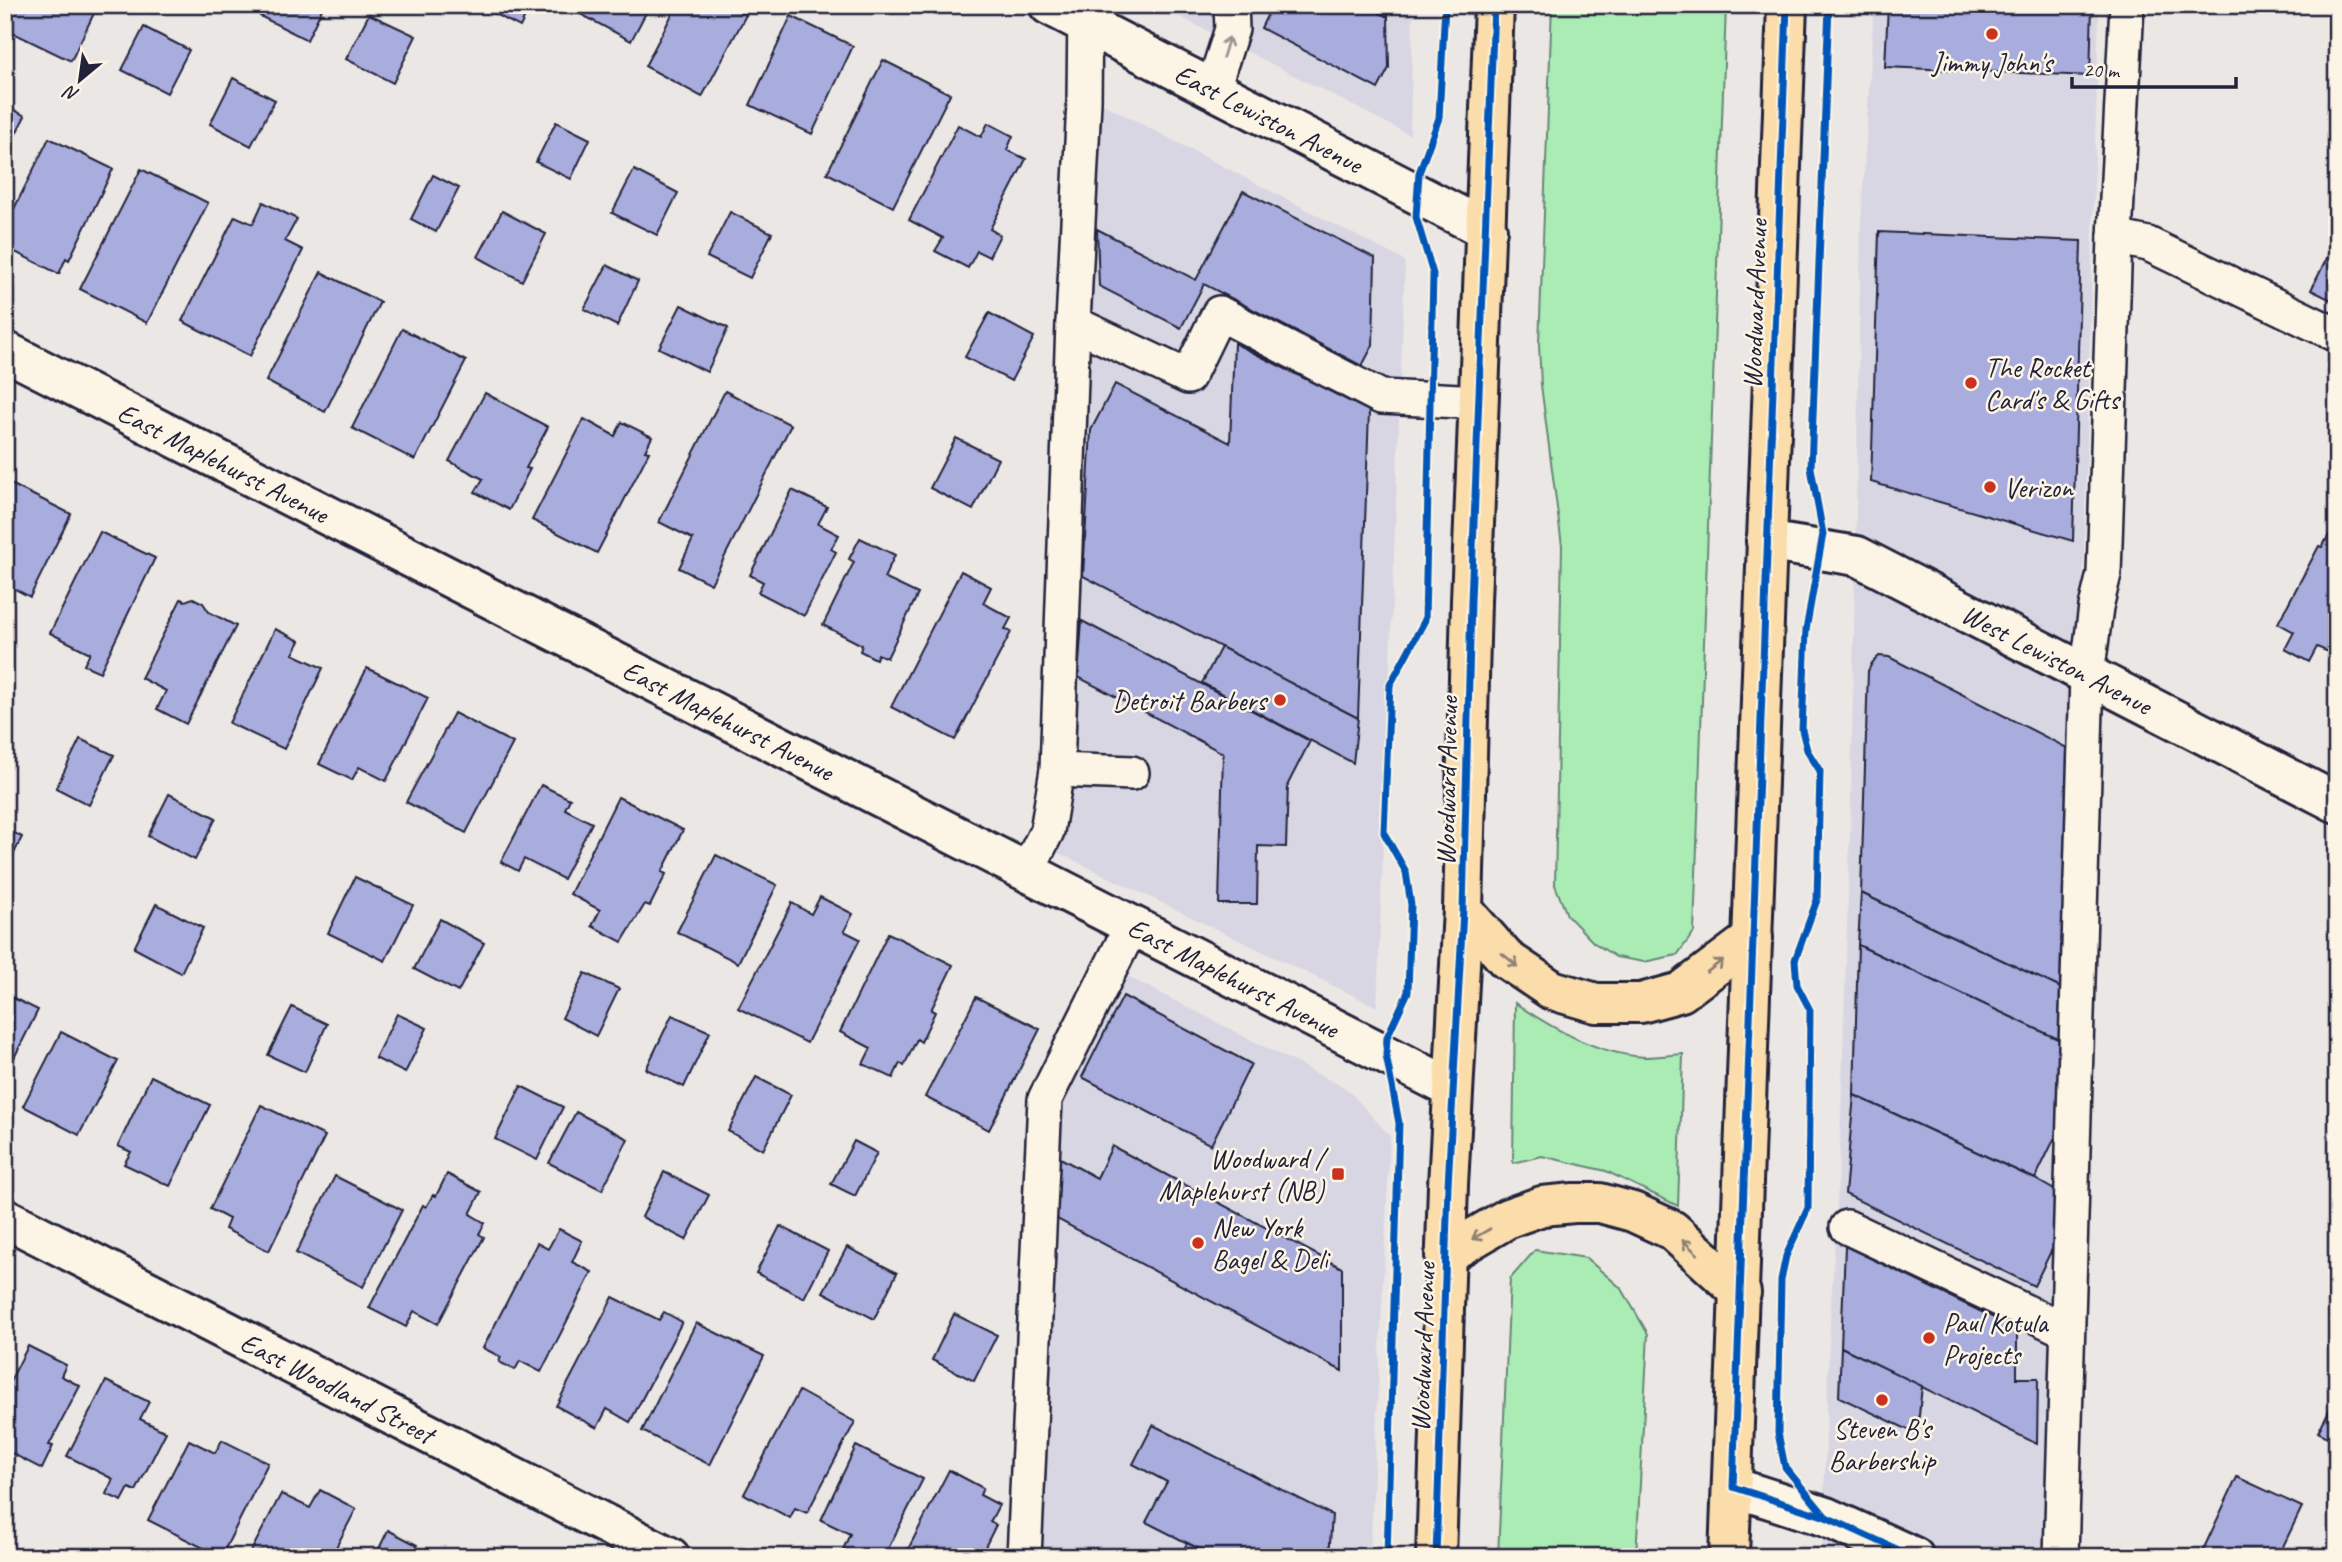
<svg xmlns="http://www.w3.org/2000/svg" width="2342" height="1562" viewBox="0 0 2342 1562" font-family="Caveat,sans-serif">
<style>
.built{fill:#d7d6e2}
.green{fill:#abecb5;stroke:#668778;stroke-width:2}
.building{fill:#a9adde;stroke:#22223b;stroke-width:2}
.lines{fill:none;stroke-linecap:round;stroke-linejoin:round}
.service-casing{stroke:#22223b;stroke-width:38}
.minor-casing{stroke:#22223b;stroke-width:44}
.primary-casing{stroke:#22223b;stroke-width:44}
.service{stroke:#fcf5e5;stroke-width:33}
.minor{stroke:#fcf5e5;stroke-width:38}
.primary{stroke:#fbddab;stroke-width:38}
.cycleway-casing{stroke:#fcf5e5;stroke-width:11}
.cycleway{stroke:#0057b8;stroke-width:7}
.oneway{stroke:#9a9698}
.oneway2{stroke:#8e8073}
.poi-dot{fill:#c8321e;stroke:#fcf5e5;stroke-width:2.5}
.labels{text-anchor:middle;stroke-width:5;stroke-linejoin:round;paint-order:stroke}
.poi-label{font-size:28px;fill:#22223b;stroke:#fcf5e5;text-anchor:start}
.street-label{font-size:28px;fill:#22223b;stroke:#fcf5e5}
</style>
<rect width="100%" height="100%" fill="#ebe7e4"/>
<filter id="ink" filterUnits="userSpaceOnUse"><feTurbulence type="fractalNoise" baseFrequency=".0143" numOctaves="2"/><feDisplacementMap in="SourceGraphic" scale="14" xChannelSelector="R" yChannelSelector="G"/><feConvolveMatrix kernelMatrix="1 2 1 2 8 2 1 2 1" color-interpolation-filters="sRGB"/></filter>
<g filter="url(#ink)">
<g class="built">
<polygon points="1157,5 1413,5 1410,135"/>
<polygon points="1874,5 2099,5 2059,1460 2053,1557 1822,1557 1829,1343 1840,1148 1851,802 1861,223"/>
<polygon points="1084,94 1405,261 1377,1007 1036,842"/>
<polygon points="1117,971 1347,1089 1390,1136 1370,1557 1038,1557 1052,1106"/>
</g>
<g class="green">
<polygon points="1552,5 1726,5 1694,932 1677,955 1644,962 1616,957 1593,942 1567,915 1555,885 1562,546 1541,385 1539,344"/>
<path d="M1515 1003C1553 1029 1597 1054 1645 1057 1657 1057 1670 1055 1683 1054L1678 1206 1606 1171 1542 1156 1513 1163Z"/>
<polygon points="1535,1250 1586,1258 1622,1289 1648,1334 1636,1557 1498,1557 1510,1279"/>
</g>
<g class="building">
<polygon points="5,5 92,5 97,7 71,61 5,29"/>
<polygon points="265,5 324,5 307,40 260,16"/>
<polygon points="478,5 531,5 520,27"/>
<polygon points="573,5 650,5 631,41 571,9"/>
<polygon points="677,5 734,5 733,8 746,15 702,97 645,66"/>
<polygon points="1272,5 1365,5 1388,17 1389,68 1378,89 1261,28"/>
<polygon points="1365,5 1389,5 1388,17"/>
<polygon points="1888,5 2092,5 2090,76 1885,67"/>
<polygon points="369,14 416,36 393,83 346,59"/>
<polygon points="791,16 853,46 812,134 750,105"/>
<polygon points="144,27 189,50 167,93 122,70"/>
<polygon points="883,60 950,94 893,207 827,173"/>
<polygon points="233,78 275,100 251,146 210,124"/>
<polygon points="7,106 25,116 5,155 5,109"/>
<polygon points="556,122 590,139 571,179 536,162"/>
<polygon points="988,123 1013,136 1007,150 1026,159 990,229 1000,235 989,257 977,251 968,268 935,251 943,238 909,220 958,125 981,137"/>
<polygon points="49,138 113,169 69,260 66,258 59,274 5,247 5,227"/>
<polygon points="141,169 208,203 147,323 80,289"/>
<polygon points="634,170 678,193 657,235 612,213"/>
<polygon points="433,175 459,188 436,232 411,219"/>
<polygon points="1243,191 1375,258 1373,345 1362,366 1204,284 1181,328 1099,286 1097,229 1196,280"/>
<polygon points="263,202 297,219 285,241 303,250 250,356 182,321 235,216 253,224"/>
<polygon points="502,211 546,234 522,281 478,257"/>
<polygon points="730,212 772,233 750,278 707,257"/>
<polygon points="1879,232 2081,241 2073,541 1871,482"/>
<polygon points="2335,242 2337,242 2337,303 2311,290"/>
<polygon points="607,265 638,281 617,326 584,309"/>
<polygon points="321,272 380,302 325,412 266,381"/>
<polygon points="681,305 728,328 707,372 659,348"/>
<polygon points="989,313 1034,337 1011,381 965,357"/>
<polygon points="402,329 466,361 415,460 352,428"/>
<polygon points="1234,343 1369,411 1358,718 1083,576 1091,430 1115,384 1230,443"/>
<polygon points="725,391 791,425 711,584 679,568 693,539 659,522"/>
<polygon points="485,393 548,427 526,468 530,469 509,510 475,492 483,479 449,461"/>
<polygon points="584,419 615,436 622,422 652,437 645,451 649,452 597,553 532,520"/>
<polygon points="956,438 998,459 973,510 930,488"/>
<polygon points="9,483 71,514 30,597 5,584 5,491"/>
<polygon points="792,490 827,507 818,524 839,535 831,549 836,552 804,616 758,592 763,582 750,575"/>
<polygon points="2332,530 2337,533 2337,647 2333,654 2317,647 2309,662 2285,649 2294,632 2278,623 2319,546 2322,547"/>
<polygon points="100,532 155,558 100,672 84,665 90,653 50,633"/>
<polygon points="860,538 895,555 884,578 918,594 887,658 878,654 876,659 860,651 862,645 823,625 854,562 849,559"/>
<polygon points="961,571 991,587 983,603 1011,618 1005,629 1011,632 955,740 891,707"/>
<polygon points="193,598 203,603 209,612 236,626 186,724 157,709 166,691 141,678 181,599 185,601"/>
<polygon points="1082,621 1310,741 1288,784 1286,847 1258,846 1257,904 1219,904 1223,753 1078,677"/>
<polygon points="275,629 300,641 293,654 323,668 284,749 229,723"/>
<polygon points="1221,647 1358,718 1353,763 1202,683"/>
<polygon points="1879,656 1889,657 2073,751 2065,990 1861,893 1868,671 1872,663"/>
<polygon points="367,668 428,698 386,781 359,767 352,780 319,764"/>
<polygon points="454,713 513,743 466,833 406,802"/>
<polygon points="80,739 114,755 89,805 56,788"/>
<polygon points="541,785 570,799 565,809 592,823 563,879 524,859 518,871 501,862"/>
<polygon points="169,794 216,818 195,860 148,836"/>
<polygon points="618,797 683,830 662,872 666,874 650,906 645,904 622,942 592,926 600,910 570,894"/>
<polygon points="5,828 22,837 5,872"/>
<polygon points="716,855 777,885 738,963 677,932"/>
<polygon points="355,877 413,905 385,961 328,933"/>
<polygon points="1861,893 2065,990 2062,1041 1858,945"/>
<polygon points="820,897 853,914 844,931 860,939 807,1043 738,1008 792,903 811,914"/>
<polygon points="156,904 203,928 181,973 134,948"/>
<polygon points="440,919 484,943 458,992 414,969"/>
<polygon points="888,933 953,965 931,1010 935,1012 921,1042 917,1039 904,1066 900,1063 893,1078 863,1064 871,1048 840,1032"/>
<polygon points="1858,945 2062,1041 2060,1127 2035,1179 1854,1095"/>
<polygon points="585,973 619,989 596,1036 562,1018"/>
<polygon points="5,994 38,1010 5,1076"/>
<polygon points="1123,996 1251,1064 1211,1145 1082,1077"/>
<polygon points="976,997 1040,1029 989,1130 925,1097"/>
<polygon points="292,1007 327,1024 305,1072 268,1055"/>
<polygon points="397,1014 427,1028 405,1073 375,1058"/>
<polygon points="672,1015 710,1032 684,1087 646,1069"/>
<polygon points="61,1032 118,1061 79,1135 23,1106"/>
<polygon points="151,1076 210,1105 170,1186 124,1164 131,1152 118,1146"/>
<polygon points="756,1077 791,1095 763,1150 728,1131"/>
<polygon points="521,1086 563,1107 537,1160 495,1139"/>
<polygon points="1854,1095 2035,1179 2056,1191 2056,1241 2034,1286 1845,1194"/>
<polygon points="261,1105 325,1136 269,1251 225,1229 229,1219 210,1209"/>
<polygon points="576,1112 628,1139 602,1190 549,1163"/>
<polygon points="854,1141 877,1153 855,1196 831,1184"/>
<polygon points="1112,1146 1342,1268 1342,1371 1055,1218 1053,1154 1097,1178"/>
<polygon points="664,1172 709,1195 686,1240 642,1217"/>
<polygon points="447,1174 481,1192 470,1214 485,1223 479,1234 484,1237 438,1324 414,1311 406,1327 369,1308 423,1205 426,1207 433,1195 436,1196"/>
<polygon points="335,1176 402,1210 363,1287 296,1253"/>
<polygon points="780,1226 828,1251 804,1298 756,1273"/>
<polygon points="559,1229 582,1241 572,1262 592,1272 541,1372 520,1361 515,1370 499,1362 501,1357 483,1348 537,1243 548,1249"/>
<polygon points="1845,1246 2017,1329 2017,1378 2038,1378 2037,1444 1841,1347"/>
<polygon points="847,1247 897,1273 874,1319 823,1292"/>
<polygon points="613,1297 659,1320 664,1312 682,1322 630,1422 607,1409 597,1428 556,1406"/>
<polygon points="954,1314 997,1335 974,1381 932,1360"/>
<polygon points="696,1323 764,1356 710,1465 642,1431"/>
<polygon points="28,1346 66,1365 61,1376 80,1386 49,1445 53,1446 42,1469 5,1450 5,1391"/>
<polygon points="1841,1347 1922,1386 1917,1434 1839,1397"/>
<polygon points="106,1381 149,1402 140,1419 166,1432 136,1491 129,1488 122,1501 106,1494 113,1479 67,1456"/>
<polygon points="799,1391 855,1422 807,1513 795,1508 790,1518 744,1494"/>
<polygon points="2337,1395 2337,1442 2318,1432"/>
<polygon points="1153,1425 1332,1515 1329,1557 1215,1557 1146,1522 1167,1482 1133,1464"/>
<polygon points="189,1440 215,1453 222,1440 268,1463 221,1557 148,1520"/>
<polygon points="856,1446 923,1479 884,1557 847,1557 841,1554 850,1534 821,1520"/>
<polygon points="949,1470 983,1488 980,1495 999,1505 990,1522 996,1525 980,1557 904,1557"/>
<polygon points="2237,1477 2302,1507 2278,1557 2217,1557 2203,1550"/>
<polygon points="320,1490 356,1509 331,1557 248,1557 281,1494 310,1508"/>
<polygon points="388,1530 417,1545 412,1557 375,1557"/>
<polygon points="1187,1543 1215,1557 1180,1557"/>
</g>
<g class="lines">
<g class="service-casing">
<g id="service">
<polyline points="1213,88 1232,29 1231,5"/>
<polyline points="2115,237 2148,244 2337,335"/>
<polyline points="1073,323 1188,377 1219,313 1381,397 1480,402"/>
<polyline points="1057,770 1132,773"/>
<polyline points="1027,871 1047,831 1057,770 1073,323 1084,102 1085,5"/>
<polyline points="1847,1227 2067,1331"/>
<polyline points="1024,1557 1045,1099 1132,925"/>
<polyline points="2061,1557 2087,675 2096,607 2104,574 2115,237 2127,5"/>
</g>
</g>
<g class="minor-casing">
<g id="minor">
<path id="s1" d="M1049 5 1487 230"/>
<path id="s2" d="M5 351 1453 1089"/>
<path id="s3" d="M1766 541 1857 556 2337 803"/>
<path id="s4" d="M5 1218 670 1557"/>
<polyline points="1733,1487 1826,1517 1914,1557"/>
</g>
</g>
<g class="primary-casing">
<g id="primary">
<polyline points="1463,910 1506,959 1552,990 1596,1003 1641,1003 1681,992 1753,938"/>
<polyline points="1445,1255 1508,1218 1542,1206 1574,1203 1600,1203 1633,1212 1672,1230 1741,1293"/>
<polyline points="1436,1557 1448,1185 1463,910 1471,601 1494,5"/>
<polyline points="1729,1557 1787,5"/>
</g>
</g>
<use href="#service" class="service"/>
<use href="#minor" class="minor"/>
<use href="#primary" class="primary"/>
<g class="cycleway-casing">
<g id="cycleway">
<polyline points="1787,5 1733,1487 1826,1517 1914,1557"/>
<polyline points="1826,1517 1785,1467 1778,1433 1781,1280 1786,1256 1808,1208 1810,1010 1797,985 1795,960 1817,900 1820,771 1807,750 1802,730 1806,630 1823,534 1811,468 1829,5"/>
<polyline points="1387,1557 1399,1123 1386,1055 1387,1037 1408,992 1411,905 1406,872 1384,833 1390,685 1425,620 1433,274 1416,217 1419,173 1439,118 1445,5"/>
<polyline points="1436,1557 1448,1185 1463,910 1471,601 1494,5"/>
</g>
</g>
<use href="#cycleway" class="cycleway"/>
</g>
<defs><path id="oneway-shaft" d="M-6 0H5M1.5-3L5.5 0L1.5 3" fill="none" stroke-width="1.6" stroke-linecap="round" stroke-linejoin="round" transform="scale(1.75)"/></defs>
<use class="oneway" href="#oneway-shaft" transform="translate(1226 47) rotate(-73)"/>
<g class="oneway2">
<use href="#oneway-shaft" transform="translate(1510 960) rotate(39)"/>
<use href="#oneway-shaft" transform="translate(1715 966) rotate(-37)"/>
<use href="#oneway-shaft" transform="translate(1481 1234) rotate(150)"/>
<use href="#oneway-shaft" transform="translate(1690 1247) rotate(-137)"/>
</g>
</g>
<g class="poi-dot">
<circle cx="1992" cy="34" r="7"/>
<circle cx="1971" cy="383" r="7"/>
<circle cx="1990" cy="487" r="7"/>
<circle cx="1280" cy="700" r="7"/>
<rect x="1331" y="1167" width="14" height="14" rx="3.5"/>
<circle cx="1198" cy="1243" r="7"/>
<circle cx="1929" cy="1338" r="7"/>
<circle cx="1882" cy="1400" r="7"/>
</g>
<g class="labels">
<g class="poi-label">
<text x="1992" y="72" text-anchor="middle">Jimmy John's</text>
<text x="1985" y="377">The Rocket<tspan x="1985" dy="32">Card's &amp; Gifts</tspan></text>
<text x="2004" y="497">Verizon</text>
<text x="1266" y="710" text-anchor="end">Detroit Barbers</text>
<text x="1324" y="1168" text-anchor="end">Woodward /<tspan x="1324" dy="32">Maplehurst (NB)</tspan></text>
<text x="1212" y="1237">New York<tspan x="1212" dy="32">Bagel &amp; Deli</tspan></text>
<text x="1943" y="1332">Paul Kotula<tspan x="1943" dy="32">Projects</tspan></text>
<text x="1882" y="1438" text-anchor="middle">Steven B's<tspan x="1882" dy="32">Barbership</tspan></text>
</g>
<g class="street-label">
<text dy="10" stroke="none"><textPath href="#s1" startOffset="247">East Lewiston Avenue</textPath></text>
<text transform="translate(1754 304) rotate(-88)" y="10">Woodward Avenue</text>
<text dy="10" stroke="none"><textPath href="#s2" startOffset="245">East Maplehurst Avenue</textPath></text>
<text dy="10" stroke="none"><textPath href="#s3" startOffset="317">West Lewiston Avenue</textPath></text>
<text dy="10" stroke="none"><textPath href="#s2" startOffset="812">East Maplehurst Avenue</textPath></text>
<text transform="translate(1446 781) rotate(-89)" y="10">Woodward Avenue</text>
<text dy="10" stroke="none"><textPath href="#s2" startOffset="1379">East Maplehurst Avenue</textPath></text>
<text transform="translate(1422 1347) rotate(-88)" y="10">Woodward Avenue</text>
<text dy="10" stroke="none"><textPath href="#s4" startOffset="373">East Woodland Street</textPath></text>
</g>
</g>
<rect width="2342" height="1562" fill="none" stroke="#fcf5e5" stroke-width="28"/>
<rect x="14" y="14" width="2314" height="1534" fill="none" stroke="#22223b" stroke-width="2.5" filter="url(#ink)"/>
<g transform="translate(80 80) rotate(209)" stroke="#fcf5e5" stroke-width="5" paint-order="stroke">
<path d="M0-5L12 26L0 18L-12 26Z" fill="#22223b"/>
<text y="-10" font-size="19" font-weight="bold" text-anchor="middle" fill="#22223b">N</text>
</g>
<path d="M2072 77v10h164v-10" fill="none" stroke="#22223b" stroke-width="3.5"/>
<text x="2083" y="77" font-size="21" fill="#22223b" stroke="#fcf5e5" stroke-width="5" paint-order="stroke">20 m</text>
</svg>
